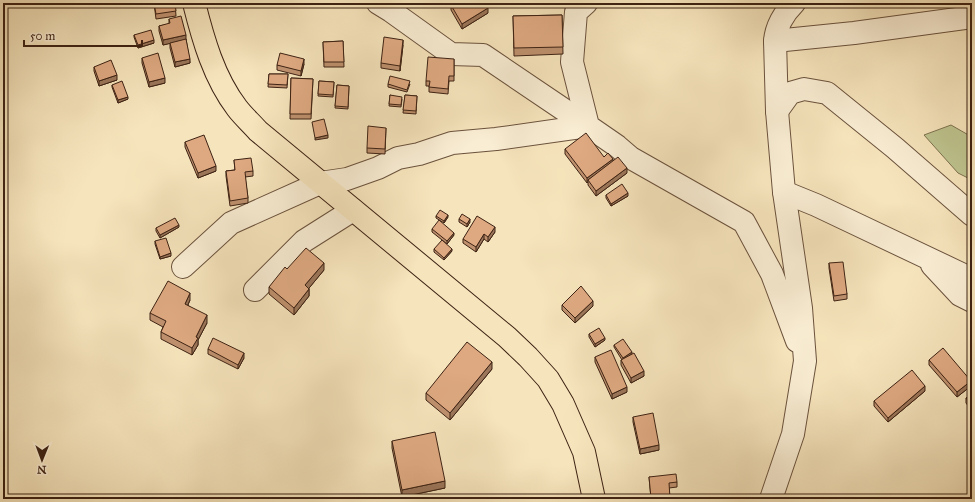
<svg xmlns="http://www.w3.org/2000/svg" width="975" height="502" viewBox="0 0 975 502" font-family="'IM FELL Great Primer',serif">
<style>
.green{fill:#bec48f;stroke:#7e7351}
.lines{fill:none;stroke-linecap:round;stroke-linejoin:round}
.minor-casing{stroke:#6b523d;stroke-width:24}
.major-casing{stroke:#3d2213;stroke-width:24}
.minor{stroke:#f9edd3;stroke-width:22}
.major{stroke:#f6e4bc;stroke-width:22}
.wall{fill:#bf916f;stroke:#3d2213}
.shaded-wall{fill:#9b765a;stroke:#3d2213}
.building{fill:#dea981;stroke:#3d2213}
</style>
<rect width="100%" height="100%" fill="#f6e4bc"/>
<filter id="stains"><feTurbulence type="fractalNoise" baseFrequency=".005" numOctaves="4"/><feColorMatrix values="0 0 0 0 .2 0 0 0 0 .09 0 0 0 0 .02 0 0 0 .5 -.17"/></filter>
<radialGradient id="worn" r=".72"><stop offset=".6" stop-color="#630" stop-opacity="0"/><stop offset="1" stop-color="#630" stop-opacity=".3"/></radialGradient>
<polygon class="green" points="951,125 972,137 972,180 958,173 924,135"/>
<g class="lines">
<g class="minor-casing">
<g id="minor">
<polyline points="378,3 391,11 451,54 483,55 588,126"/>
<polyline points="586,3 576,12 572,62 588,126 617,146 631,158 744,222 772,274 797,341"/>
<polyline points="775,41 854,33 972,17"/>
<polyline points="777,111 790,93 804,89 827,93 895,148 972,215"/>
<polyline points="784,192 816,205 972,279"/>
<polyline points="932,265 960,295 972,301"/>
<polyline points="183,267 231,223 320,183 347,179 378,168 398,158 419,154 452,143 496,139 588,126"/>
<polyline points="255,290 304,241 353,210"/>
<path d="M771 499 793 434 805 361 801 308 784 192 777 111 775 41C776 27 784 13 794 3"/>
</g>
</g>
<g class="major-casing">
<path id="major" d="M194 3C203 39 214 78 237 108 243 116 251 123 258 131L507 337 528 357 548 379 563 404 584 452 594 499"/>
</g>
<use href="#minor" class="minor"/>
<use href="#major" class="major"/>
</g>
<g class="wall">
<polygon points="154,3 175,3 176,16 156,19"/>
<polygon points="451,5 488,13 462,29 451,10"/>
<polygon points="562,15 563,54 514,56 513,16"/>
<polygon points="169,19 186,39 190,63 175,67 170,48 170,43 163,45 159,31 159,26 169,24"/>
<polygon points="134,35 154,43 138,48 134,37"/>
<polygon points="343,41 344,67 324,67 323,42"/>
<polygon points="403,45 400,71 381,68 381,63"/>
<polygon points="142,58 165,83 149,87 142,63"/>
<polygon points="454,59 454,81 449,81 448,94 429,92 429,86 426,86 426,81"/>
<polygon points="304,64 301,76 277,70 277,65"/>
<polygon points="94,67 117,80 99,86 94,71"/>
<polygon points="269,74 288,74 287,88 268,87"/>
<polygon points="291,78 313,79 311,119 290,119"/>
<polygon points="319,81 334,82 333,97 318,96"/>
<polygon points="388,84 410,84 407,92 388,87"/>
<polygon points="112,85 128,99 118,103 112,87"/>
<polygon points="337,85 349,86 348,109 335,108"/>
<polygon points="390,95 402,99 401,107 389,106"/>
<polygon points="405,95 417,96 416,114 403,113"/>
<polygon points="386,128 385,154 367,153 367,148"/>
<polygon points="185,142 216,171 198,178 185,147"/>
<polygon points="565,149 604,157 613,162 627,173 596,196 588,185 588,182 587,183 565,154"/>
<polygon points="234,160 253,171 253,176 245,177 248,198 248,203 230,206 226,176 226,171 235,170"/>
<polygon points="606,195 628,196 611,206 606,198"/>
<polygon points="436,216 448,217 444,223 436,218"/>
<polygon points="459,219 470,222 467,227 459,222"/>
<polygon points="179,227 160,238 156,231 156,228"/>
<polygon points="432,229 454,235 447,244 432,232"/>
<polygon points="495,232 488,242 484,239 476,252 463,243 463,239"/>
<polygon points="155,241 171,256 160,259 155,244"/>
<polygon points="434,249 452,251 444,260 434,252"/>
<polygon points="829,263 847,294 847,299 834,301 829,268"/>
<polygon points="287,269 324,270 309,288 309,296 294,315 269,294 269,287"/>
<polygon points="190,300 188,305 207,323 198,340 198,345 192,355 161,339 161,332 163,327 150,320 150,313"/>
<polygon points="562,305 593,306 575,323 562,310"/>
<polygon points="589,334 605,340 595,347 589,337"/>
<polygon points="614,345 632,354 644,376 631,383 621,365 621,360 622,360 614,347"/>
<polygon points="208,349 244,358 238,369 208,354"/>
<polygon points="595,357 627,392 612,399 595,362"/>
<polygon points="929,360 971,386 957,397 929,365"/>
<polygon points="492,369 450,420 426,400 426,393"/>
<polygon points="925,391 888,422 874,406 874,401"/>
<polygon points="972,393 972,411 966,403 966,398"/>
<polygon points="633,417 659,450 640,454 633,422"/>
<polygon points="392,441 445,488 402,497 392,448"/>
<polygon points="649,477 677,482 677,487 669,488 670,498 674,499 651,499"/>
</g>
<g class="shaded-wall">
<polygon points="488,8 488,13 462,29 462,24"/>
<polygon points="186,35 186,40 163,45 163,40"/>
<polygon points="154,40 154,43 138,48 138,45"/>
<polygon points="403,40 403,45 400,71 400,66"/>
<polygon points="190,59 190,63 175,67 175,62"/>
<polygon points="304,59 304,64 301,76 301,71"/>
<polygon points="117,75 117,80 99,86 99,81"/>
<polygon points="165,78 165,83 149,87 149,82"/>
<polygon points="128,97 128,99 118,103 118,100"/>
<polygon points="328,135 328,138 315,140 315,138"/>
<polygon points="613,159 613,164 588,180 588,182 587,183 587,178"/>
<polygon points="216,166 216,171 198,178 198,173"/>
<polygon points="627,168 627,173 596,196 596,191"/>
<polygon points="628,193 628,196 611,206 611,204"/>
<polygon points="448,215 448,217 444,223 444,221"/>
<polygon points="470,219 470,222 467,227 467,224"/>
<polygon points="179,225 179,227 160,238 160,235"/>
<polygon points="495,227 495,232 488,242 488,237"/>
<polygon points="454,233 454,235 447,244 447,241"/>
<polygon points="484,234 484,239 476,252 476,247"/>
<polygon points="452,249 452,251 444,260 444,258"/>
<polygon points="171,253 171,256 160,259 160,257"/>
<polygon points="324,263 324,270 305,293 305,285"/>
<polygon points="309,289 309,296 294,315 294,308"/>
<polygon points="190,293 190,300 185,311 185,304"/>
<polygon points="593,301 593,306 575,323 575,318"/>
<polygon points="207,315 207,323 198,340 198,345 192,355 192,348 196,337"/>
<polygon points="605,338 605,340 595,347 595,344"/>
<polygon points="632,352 632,354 623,360 623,358"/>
<polygon points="244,353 244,358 238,369 238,365"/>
<polygon points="492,362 492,369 450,420 450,413"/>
<polygon points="644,371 644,376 631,383 631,378"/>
<polygon points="971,381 971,386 957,397 957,392"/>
<polygon points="925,386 925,391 888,422 888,418"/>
<polygon points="627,387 627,392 612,399 612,394"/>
<polygon points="659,445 659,450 640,454 640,449"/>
<polygon points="445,481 445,488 402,497 402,490"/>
</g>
<g class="building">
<polygon points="154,3 175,3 176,11 156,14"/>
<polygon points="454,3 485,3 488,8 462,24 451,5"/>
<polygon points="562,15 563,47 514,48 513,16"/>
<polygon points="181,16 186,35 163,40 159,26 170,23 169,19"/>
<polygon points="151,30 154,40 138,45 134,35"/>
<polygon points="384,37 403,40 400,66 381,63"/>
<polygon points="186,39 190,59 175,62 170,43"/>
<polygon points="343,41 344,62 324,62 323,42"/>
<polygon points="158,53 165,78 149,82 142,58"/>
<polygon points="280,53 304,59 301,71 277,65"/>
<polygon points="428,57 454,59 454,76 449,76 448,89 429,87 430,81 426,81"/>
<polygon points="111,60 117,75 99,81 94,67"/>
<polygon points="269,74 288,74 287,85 268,84"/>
<polygon points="390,76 410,81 407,90 388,84"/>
<polygon points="291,78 313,79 311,114 290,114"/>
<polygon points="122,81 128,97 118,100 112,85"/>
<polygon points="319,81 334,82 333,95 318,94"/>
<polygon points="337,85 349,86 348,107 335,106"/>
<polygon points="390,95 402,97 401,105 389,104"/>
<polygon points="405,95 417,96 416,111 403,110"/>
<polygon points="324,119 328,135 315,138 312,122"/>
<polygon points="368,126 386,128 385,149 367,148"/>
<polygon points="586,133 604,157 608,153 613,159 587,178 565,149"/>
<polygon points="204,135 216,166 198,173 185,142"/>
<polygon points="618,157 627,168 596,191 588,180"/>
<polygon points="251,158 253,171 245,172 248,198 230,201 226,171 235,170 234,160"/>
<polygon points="622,184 628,193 611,204 606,195"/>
<polygon points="440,210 448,215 444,221 436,216"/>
<polygon points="462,214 470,219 467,224 459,219"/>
<polygon points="477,216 495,227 488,237 484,234 476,247 463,239"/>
<polygon points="175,218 179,225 160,235 156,228"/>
<polygon points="439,220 454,233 447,241 432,229"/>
<polygon points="166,238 171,253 160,257 155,241"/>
<polygon points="442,240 452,249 444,258 434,249"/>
<polygon points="306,248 324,263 305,285 309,289 294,308 269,287 285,267 287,269"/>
<polygon points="843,262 847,294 834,296 829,263"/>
<polygon points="168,281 190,293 185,304 207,315 196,337 198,338 192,348 161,332 166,321 150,313"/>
<polygon points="581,286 593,301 575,318 562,305"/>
<polygon points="599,328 605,338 595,344 589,334"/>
<polygon points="213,338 244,353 238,365 208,349"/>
<polygon points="623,339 632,352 623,358 614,345"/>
<polygon points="467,342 492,362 450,413 426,393"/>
<polygon points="943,348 971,381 957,392 929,360"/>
<polygon points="611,350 627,387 612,394 595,357"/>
<polygon points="634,353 644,371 631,378 621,360"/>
<polygon points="912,370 925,386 888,418 874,401"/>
<polygon points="972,393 972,406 966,398"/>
<polygon points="653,413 659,445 640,449 633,417"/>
<polygon points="435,432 445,481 402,490 392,441"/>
<polygon points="676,474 677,482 669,483 670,498 674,497 674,499 661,499 661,498 651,498 649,477"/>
</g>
<rect width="975" height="502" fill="none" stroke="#f6e4bc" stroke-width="16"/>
<rect x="4" y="4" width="967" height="494" fill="none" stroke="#3d2213" stroke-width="2"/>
<rect x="8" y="8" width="959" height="486" fill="none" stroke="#3d2213"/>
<g transform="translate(42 460) rotate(181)" stroke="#f9edd3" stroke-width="3" paint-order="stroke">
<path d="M0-3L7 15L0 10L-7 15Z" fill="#3d2213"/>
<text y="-6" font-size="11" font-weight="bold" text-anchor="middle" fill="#3d2213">N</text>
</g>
<path d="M24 40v6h118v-6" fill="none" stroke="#3d2213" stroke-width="2"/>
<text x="30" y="40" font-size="12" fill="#3d2213" stroke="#f9edd3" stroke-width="3" paint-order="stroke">50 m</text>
<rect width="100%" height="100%" filter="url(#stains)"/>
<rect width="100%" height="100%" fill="url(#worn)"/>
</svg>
